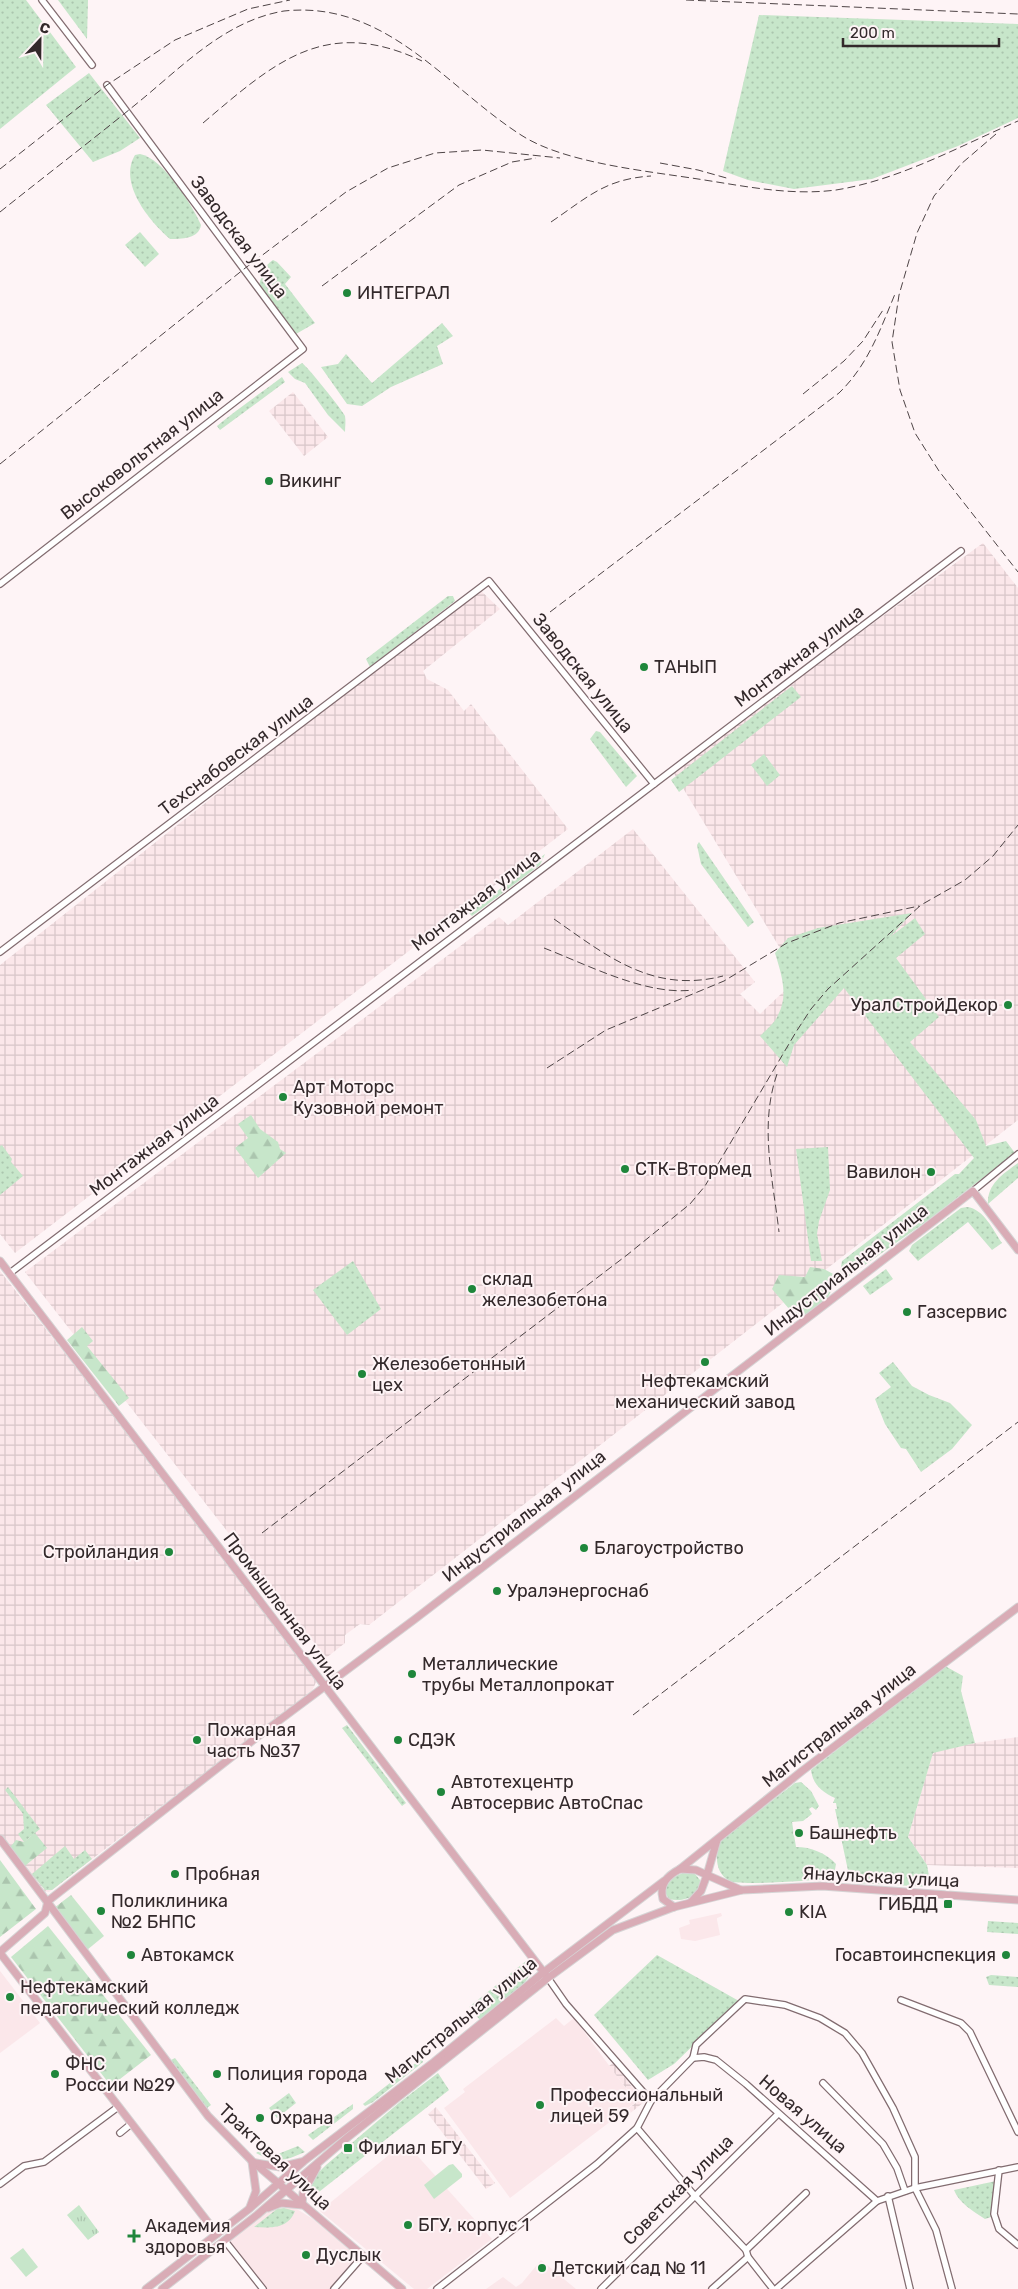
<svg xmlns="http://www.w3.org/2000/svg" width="1018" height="2289" viewBox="0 0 1018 2289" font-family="Rubik,sans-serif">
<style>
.built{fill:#fbe7ea}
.industrial{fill:url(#industrial-grid)}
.grass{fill:url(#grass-dots)}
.forest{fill:url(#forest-firs)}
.park{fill:url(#park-tufts)}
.pitch{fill:#c7e6ca}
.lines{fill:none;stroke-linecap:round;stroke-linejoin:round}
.minor-casing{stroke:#826c70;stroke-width:8}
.major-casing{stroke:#d6d4d5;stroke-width:9}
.minor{stroke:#fff;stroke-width:5.5}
.major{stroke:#d9acb6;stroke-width:7}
.rail{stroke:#4e4446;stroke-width:1;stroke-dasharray:8 4;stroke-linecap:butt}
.poi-dot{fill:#1f863b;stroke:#fef4f6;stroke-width:2}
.labels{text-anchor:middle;stroke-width:4;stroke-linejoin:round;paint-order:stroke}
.street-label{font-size:18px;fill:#33292b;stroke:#fef4f6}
.poi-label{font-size:18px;fill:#33292b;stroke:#fef4f6;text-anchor:start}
</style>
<defs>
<pattern id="industrial-grid" width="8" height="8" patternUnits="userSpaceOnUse" patternTransform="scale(1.25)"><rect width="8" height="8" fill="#fbe7ea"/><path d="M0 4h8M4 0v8" fill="none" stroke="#d8c6c9"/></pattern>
<pattern id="grass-dots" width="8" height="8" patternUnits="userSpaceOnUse" patternTransform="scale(1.25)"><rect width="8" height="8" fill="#c7e6ca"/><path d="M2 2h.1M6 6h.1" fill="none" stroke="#abc5ae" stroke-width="1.8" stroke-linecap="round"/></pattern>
<pattern id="forest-firs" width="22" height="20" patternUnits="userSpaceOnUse" patternTransform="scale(1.25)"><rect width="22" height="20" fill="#c7e6ca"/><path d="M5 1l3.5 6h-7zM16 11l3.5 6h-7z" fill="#abc5ae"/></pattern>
<pattern id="park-tufts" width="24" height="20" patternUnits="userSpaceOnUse" patternTransform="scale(1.25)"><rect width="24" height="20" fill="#c7e6ca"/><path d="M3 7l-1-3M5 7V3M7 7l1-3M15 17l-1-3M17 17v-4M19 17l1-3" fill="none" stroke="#abc5ae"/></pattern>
</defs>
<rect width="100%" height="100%" fill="#fef4f6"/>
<g class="built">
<polygon points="721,1913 722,1916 717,1918 717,1920 720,1935 695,1941 681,1939 679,1928 690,1924 689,1920"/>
<polygon points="0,1971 40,2023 0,2053"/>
<polygon points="556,2018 564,2026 574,2018 636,2102 510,2198 444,2108 465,2092 463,2089"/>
<polygon points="405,2142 492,2239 427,2289 414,2289 320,2211"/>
<polygon points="278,2206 295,2208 313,2219 358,2257 330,2289 265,2289 228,2242 269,2208"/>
<polygon points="541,2260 576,2289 486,2289 503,2277 516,2287 522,2283"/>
</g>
<g class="industrial">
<polygon points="293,392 328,437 304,456 269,411"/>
<polygon points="983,543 1018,588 1018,1120 369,1625 360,1624 345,1635 345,1643 326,1658 25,1272 499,917 508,925 633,829 755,982 740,994 760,1014 798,978 672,770"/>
<polygon points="478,588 500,609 423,671 427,679 448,690 464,711 471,704 568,829 15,1253 0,1234 0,965"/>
<polygon points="0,1271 116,1418 315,1679 316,1682 312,1691 49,1892 42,1891 0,1835"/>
<polygon points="1018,1737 1018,1868 927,1865 908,1837 933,1752 975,1743"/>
<polygon points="613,2063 644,2102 628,2115 625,2111 637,2102 609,2066"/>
<polygon points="436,2107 495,2183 486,2189 428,2114"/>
</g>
<g class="grass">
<polygon points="0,0 26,0 76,67 0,129"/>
<polygon points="58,0 88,0 87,39"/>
<polygon points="759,15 1018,24 1018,118 958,146 872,179 794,189 748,180 723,171"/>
<polygon points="89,73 140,138 120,151 93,162 46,105"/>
<path d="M140 154C163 158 192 205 201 225 199 239 181 239 170 239 149 221 118 183 135 155Z"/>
<polygon points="140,232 159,254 145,267 125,245"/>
<path d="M273 260 277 262 291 277 285 284 315 323 296 334 259 285C262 276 264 265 273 260Z"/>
<polygon points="442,323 453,336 437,346 443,364 391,387 362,406 347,404 321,367 338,364 346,354 372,383"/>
<path d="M302 363C307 366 343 411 345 416 346 421 345 427 345 432L328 415 305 383 295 379 288 372Z"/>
<path d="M282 377 285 382 220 430 217 426C238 408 260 394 282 377Z"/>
<polygon points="448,596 453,596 455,601 370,667 366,659"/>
<polygon points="792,686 801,697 679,792 671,780"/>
<polygon points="596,731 600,732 637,776 626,787 590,739"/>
<polygon points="764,754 780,775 767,786 751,765"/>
<polygon points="699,842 754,922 748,927 701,864 697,845"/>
<polygon points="545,854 540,865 472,916 469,913"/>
<path d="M912 913 890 937 915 918 925 934 896 958 939 1017 910 1042 976 1120 986 1146 1006 1141 1015 1153 927 1221 845 1279 840 1272 842 1261 955 1174H959L974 1158 844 988 794 1045 787 1067 760 1036C766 1030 775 1023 778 1015 789 995 781 973 775 953L788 938 818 928Z"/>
<polygon points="2,1145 12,1159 11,1162 23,1176 0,1195 0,1146"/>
<polygon points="828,1147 830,1190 819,1221 817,1234 822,1261 811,1261 796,1149"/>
<path d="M1018 1163V1178L988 1204C987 1184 1003 1174 1018 1163Z"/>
<path d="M967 1207C984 1209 993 1230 1002 1243L992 1250 968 1222 918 1261 909 1251 912 1245 961 1208Z"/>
<polygon points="353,1261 381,1309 347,1335 313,1290"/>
<polygon points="886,1269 893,1279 870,1295 863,1286"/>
<polygon points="893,1362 912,1386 929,1395 950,1403 972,1425 952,1449 921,1472 906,1449 901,1448 885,1424 875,1399 891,1387 879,1373"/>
<path d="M945 1666 963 1676 961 1691 975 1743 933 1753 908 1837 927 1865 931 1887 855 1883 850 1880 835 1809H837L836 1803H833L835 1798C822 1792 813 1785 811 1770Z"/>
<polygon points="347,1725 406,1803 402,1806 342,1728"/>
<path d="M801 1782 811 1791 819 1806 816 1810 812 1807 809 1809 812 1814 803 1821 792 1822 796 1847C811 1847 826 1853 836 1864L834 1875 831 1879C813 1880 741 1886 730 1881 714 1873 715 1853 721 1840L795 1783Z"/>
<polygon points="8,1787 40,1829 24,1842 18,1834 24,1829 23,1814 5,1790"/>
<polygon points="65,1846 74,1859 85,1850 92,1859 52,1890 45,1890 32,1874"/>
<path d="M685 1872 695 1874 700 1880C700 1896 684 1903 669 1899L666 1894 665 1887 674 1877Z"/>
<polygon points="988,1921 1018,1923 1018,1934 987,1932"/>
<polygon points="657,1955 739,2001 674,2064 648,2080 594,2015"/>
<polygon points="526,1961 531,1972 523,1986 480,2020 469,2007"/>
<polygon points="991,1975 1018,1977 1018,1987 989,1985 986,1977"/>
<polygon points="175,2058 211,2105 207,2108 171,2060"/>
<polygon points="422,2058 423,2062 373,2102 365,2106 363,2104"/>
<polygon points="438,2073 449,2090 315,2195 309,2191 318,2173 326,2165 400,2102"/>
<polygon points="289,2093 296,2103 277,2118 269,2108"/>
<polygon points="353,2104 353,2109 313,2140 308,2135"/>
<path d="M266 2146 273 2156 298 2146 305 2152C284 2161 277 2164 256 2153Z"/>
<path d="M996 2181 991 2217 985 2219C973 2211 959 2203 954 2190Z"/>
<path d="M284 2208 295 2211C288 2229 271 2228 254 2227L277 2209Z"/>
</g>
<g class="forest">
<polygon points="251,1115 260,1129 278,1142 280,1149 286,1153 258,1178 235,1148 248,1138 238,1124"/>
<path d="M810 1267 824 1269 835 1275C834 1297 818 1312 796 1317L772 1289 779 1275 805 1277Z"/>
<polygon points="82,1327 93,1341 87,1346 129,1398 119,1406 67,1340"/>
<polygon points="35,1833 47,1848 26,1865 19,1866 7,1851 16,1840 24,1842"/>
<polygon points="0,1860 36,1909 0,1937"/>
<polygon points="71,1895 104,1936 87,1950 54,1908"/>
<polygon points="48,1926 151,2055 111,2086 11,1957"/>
</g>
<polygon class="park" points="79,2205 99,2232 88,2240 67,2215"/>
<g class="pitch">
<polygon points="453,2164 462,2174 462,2177 434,2199 424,2185 449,2165"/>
<polygon points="23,2248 38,2267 26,2277 10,2258"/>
</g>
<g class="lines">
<g class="minor-casing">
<g id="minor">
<polyline points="42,0 92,65"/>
<polyline points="0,584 303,349 107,85"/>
<polyline points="0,952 489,581 654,784"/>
<polyline points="973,1191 1018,1154"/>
<polyline points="10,1273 961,551"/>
<polyline points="548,1978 566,2004 651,2101"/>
<polyline points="901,2000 961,2023 970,2032 1018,2132"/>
<polyline points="693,2058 696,2045 745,1999 785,2005 820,2018 845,2033 862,2053 893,2108 915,2157 915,2188 936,2230 952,2289"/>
<polyline points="823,2083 883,2144 897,2168 905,2191"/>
<polyline points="637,2128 694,2195 746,2250 748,2257 773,2289"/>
<polyline points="120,2133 131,2124"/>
<polyline points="999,2170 994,2214 999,2229 1018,2245"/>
<polyline points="0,2184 24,2166 44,2162 118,2107"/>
<polyline points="888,2196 910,2289"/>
<polyline points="225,2241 263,2289"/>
<polyline points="746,2250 806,2193"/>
<polyline points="334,2289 363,2256"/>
<polyline points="437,2289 597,2164 637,2128 651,2101 693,2058 704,2057 716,2060 746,2084 877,2201"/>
<polyline points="601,2289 778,2114"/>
<polyline points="712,2289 748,2257"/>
<polyline points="776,2289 877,2201 915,2188 1018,2167"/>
</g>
</g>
<g class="major-casing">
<g id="major">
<polyline points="0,1261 548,1978"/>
<polyline points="0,1839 208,2116 252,2161 402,2289"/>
<polyline points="717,1840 707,1875 741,1890"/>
<polyline points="680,1869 802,1771 1018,1607"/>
<path d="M674 1907 663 1899C659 1884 667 1876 680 1869L696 1870 707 1875 701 1891 691 1902"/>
<polyline points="0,1952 45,1913 48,1901 257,1737 415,1619 973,1191 1018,1250"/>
<polyline points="0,1953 217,2234"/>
<polyline points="256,2163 280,2167 301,2162"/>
<polyline points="250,2207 256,2191 252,2162"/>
<polyline points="268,2208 281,2203 302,2205 303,2193 317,2167"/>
<polyline points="146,2289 249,2209 304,2161 434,2062 544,1972 664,1881"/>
<polyline points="162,2289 257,2215 348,2137 548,1978 613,1930 674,1907 742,1890 822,1886 1018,1900"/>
</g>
</g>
<use href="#minor" class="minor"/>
<use href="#major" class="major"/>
<g class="rail">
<polyline points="686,0 1018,14"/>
<path d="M203 123C274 63 325 15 422 61"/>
<polyline points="996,134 961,164 934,196 917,233 899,295 892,342 900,390 915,433 939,471 1018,572"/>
<polyline points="660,163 698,170 730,179"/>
<polyline points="0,169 107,85 175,40 248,9 290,0"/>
<path d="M0 212C45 176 91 141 135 105 181 68 224 21 284 11 386 0 446 87 521 135 564 163 647 171 698 179 744 186 790 196 836 190 899 180 960 146 1018 121"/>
<path d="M551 222C588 197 605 179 651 176"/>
<polyline points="322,286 459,185 512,162 536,158"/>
<polyline points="803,394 844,361 863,341 883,310"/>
<polyline points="0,464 244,269 346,192 388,168 435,153 482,150 560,158"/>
<path d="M550 612 839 393C868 365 880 330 895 294"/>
<path d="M554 919C607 956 653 994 723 976"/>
<path d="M544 948C588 965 647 996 693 990"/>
<polyline points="547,1068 606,1030 724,981 787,943 839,923 919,906"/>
<path d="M777 1074C759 1126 773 1179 779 1232"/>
<polyline points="262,1533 627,1255 690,1204 705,1186 796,1032 811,1009 828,989 921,905 965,880 993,856 1018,825"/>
<polyline points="633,1715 1018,1422"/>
</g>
</g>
<g class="poi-dot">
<circle cx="347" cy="293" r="5"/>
<circle cx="269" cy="481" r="5"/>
<circle cx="644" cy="667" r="5"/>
<circle cx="1008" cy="1005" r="5"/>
<circle cx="283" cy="1097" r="5"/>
<circle cx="625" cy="1169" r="5"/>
<circle cx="931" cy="1172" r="5"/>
<circle cx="472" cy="1289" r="5"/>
<circle cx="907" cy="1312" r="5"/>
<circle cx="705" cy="1362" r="5"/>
<circle cx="362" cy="1374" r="5"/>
<circle cx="584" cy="1548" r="5"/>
<circle cx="169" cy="1552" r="5"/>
<circle cx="497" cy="1591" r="5"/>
<circle cx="412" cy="1674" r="5"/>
<circle cx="197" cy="1740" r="5"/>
<circle cx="398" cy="1740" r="5"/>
<circle cx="441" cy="1792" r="5"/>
<circle cx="799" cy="1833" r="5"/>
<circle cx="175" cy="1874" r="5"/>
<rect x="943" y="1899" width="10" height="10" rx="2.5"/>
<circle cx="101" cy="1911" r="5"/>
<circle cx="789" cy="1912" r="5"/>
<circle cx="131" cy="1955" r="5"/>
<circle cx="1006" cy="1955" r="5"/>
<circle cx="10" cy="1997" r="5"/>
<circle cx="55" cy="2074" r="5"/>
<circle cx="217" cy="2074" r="5"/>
<circle cx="540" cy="2105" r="5"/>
<circle cx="260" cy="2118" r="5"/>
<rect x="343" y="2143" width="10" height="10" rx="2.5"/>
<circle cx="408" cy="2225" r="5"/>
<path d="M131.5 2228.5h5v5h5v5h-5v5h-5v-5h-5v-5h5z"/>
<circle cx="306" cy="2255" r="5"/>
<circle cx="542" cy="2268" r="5"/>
</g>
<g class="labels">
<g class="street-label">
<text transform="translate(239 237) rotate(53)" y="6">Заводская улица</text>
<text transform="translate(142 454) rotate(-38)" y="6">Высоковольтная улица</text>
<text transform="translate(799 656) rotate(-37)" y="6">Монтажная улица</text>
<text transform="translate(583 673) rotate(51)" y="6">Заводская улица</text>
<text transform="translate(236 755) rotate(-37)" y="6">Техснабовская улица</text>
<text transform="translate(476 900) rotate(-37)" y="6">Монтажная улица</text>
<text transform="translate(154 1145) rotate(-37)" y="6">Монтажная улица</text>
<text transform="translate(846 1270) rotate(-38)" y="6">Индустриальная улица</text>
<text transform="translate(524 1516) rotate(-38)" y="6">Индустриальная улица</text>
<text transform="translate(285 1611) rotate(53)" y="6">Промышленная улица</text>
<text transform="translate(839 1725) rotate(-38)" y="6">Магистральная улица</text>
<text transform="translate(881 1877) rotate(3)" y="6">Янаульская улица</text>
<text transform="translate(461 2020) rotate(-39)" y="6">Магистральная улица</text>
<text transform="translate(803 2114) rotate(41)" y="6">Новая улица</text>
<text transform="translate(275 2157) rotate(43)" y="6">Трактовая улица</text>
<text transform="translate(678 2190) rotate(-45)" y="6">Советская улица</text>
</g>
<g class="poi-label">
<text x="357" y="299">ИНТЕГРАЛ</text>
<text x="279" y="487">Викинг</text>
<text x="654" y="673">ТАНЫП</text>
<text x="998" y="1011" text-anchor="end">УралСтройДекор</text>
<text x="293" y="1093">Арт Моторс<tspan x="293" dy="21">Кузовной ремонт</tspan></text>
<text x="635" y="1175">СТК-Втормед</text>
<text x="921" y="1178" text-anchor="end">Вавилон</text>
<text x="482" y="1285">склад<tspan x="482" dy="21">железобетона</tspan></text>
<text x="917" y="1318">Газсервис</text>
<text x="372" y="1370">Железобетонный<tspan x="372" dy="21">цех</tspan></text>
<text x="705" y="1387" text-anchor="middle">Нефтекамский<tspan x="705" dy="21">механический завод</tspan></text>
<text x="594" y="1554">Благоустройство</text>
<text x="159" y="1558" text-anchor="end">Стройландия</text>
<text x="507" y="1597">Уралэнергоснаб</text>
<text x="422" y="1670">Металлические<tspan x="422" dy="21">трубы Металлопрокат</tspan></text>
<text x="207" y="1736">Пожарная<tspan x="207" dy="21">часть №37</tspan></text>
<text x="408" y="1746">СДЭК</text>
<text x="451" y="1788">Автотехцентр<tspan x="451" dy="21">Автосервис АвтоСпас</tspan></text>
<text x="809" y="1839">Башнефть</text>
<text x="185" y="1880">Пробная</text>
<text x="111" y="1907">Поликлиника<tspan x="111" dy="21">№2 БНПС</tspan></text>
<text x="938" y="1910" text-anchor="end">ГИБДД</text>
<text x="799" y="1918">KIA</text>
<text x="141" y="1961">Автокамск</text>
<text x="996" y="1961" text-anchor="end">Госавтоинспекция</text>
<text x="20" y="1993">Нефтекамский<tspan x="20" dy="21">педагогический колледж</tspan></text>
<text x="65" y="2070">ФНС<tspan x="65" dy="21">России №29</tspan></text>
<text x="227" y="2080">Полиция города</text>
<text x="550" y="2101">Профессиональный<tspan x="550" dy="21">лицей 59</tspan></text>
<text x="270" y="2124">Охрана</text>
<text x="358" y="2154">Филиал БГУ</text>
<text x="418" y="2231">БГУ, корпус 1</text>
<text x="145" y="2232">Академия<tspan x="145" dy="21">здоровья</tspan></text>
<text x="316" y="2261">Дуслык</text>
<text x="552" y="2274">Детский сад № 11</text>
</g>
</g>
<g transform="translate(40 40) rotate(22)" stroke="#fef4f6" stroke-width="4" paint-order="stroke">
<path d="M0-4L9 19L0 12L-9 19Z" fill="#33292b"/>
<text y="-8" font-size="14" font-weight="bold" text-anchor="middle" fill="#33292b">С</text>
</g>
<path d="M843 38v8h156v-8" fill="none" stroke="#33292b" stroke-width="2.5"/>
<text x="850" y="38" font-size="15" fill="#33292b" stroke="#fef4f6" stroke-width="4" paint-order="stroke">200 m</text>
</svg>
